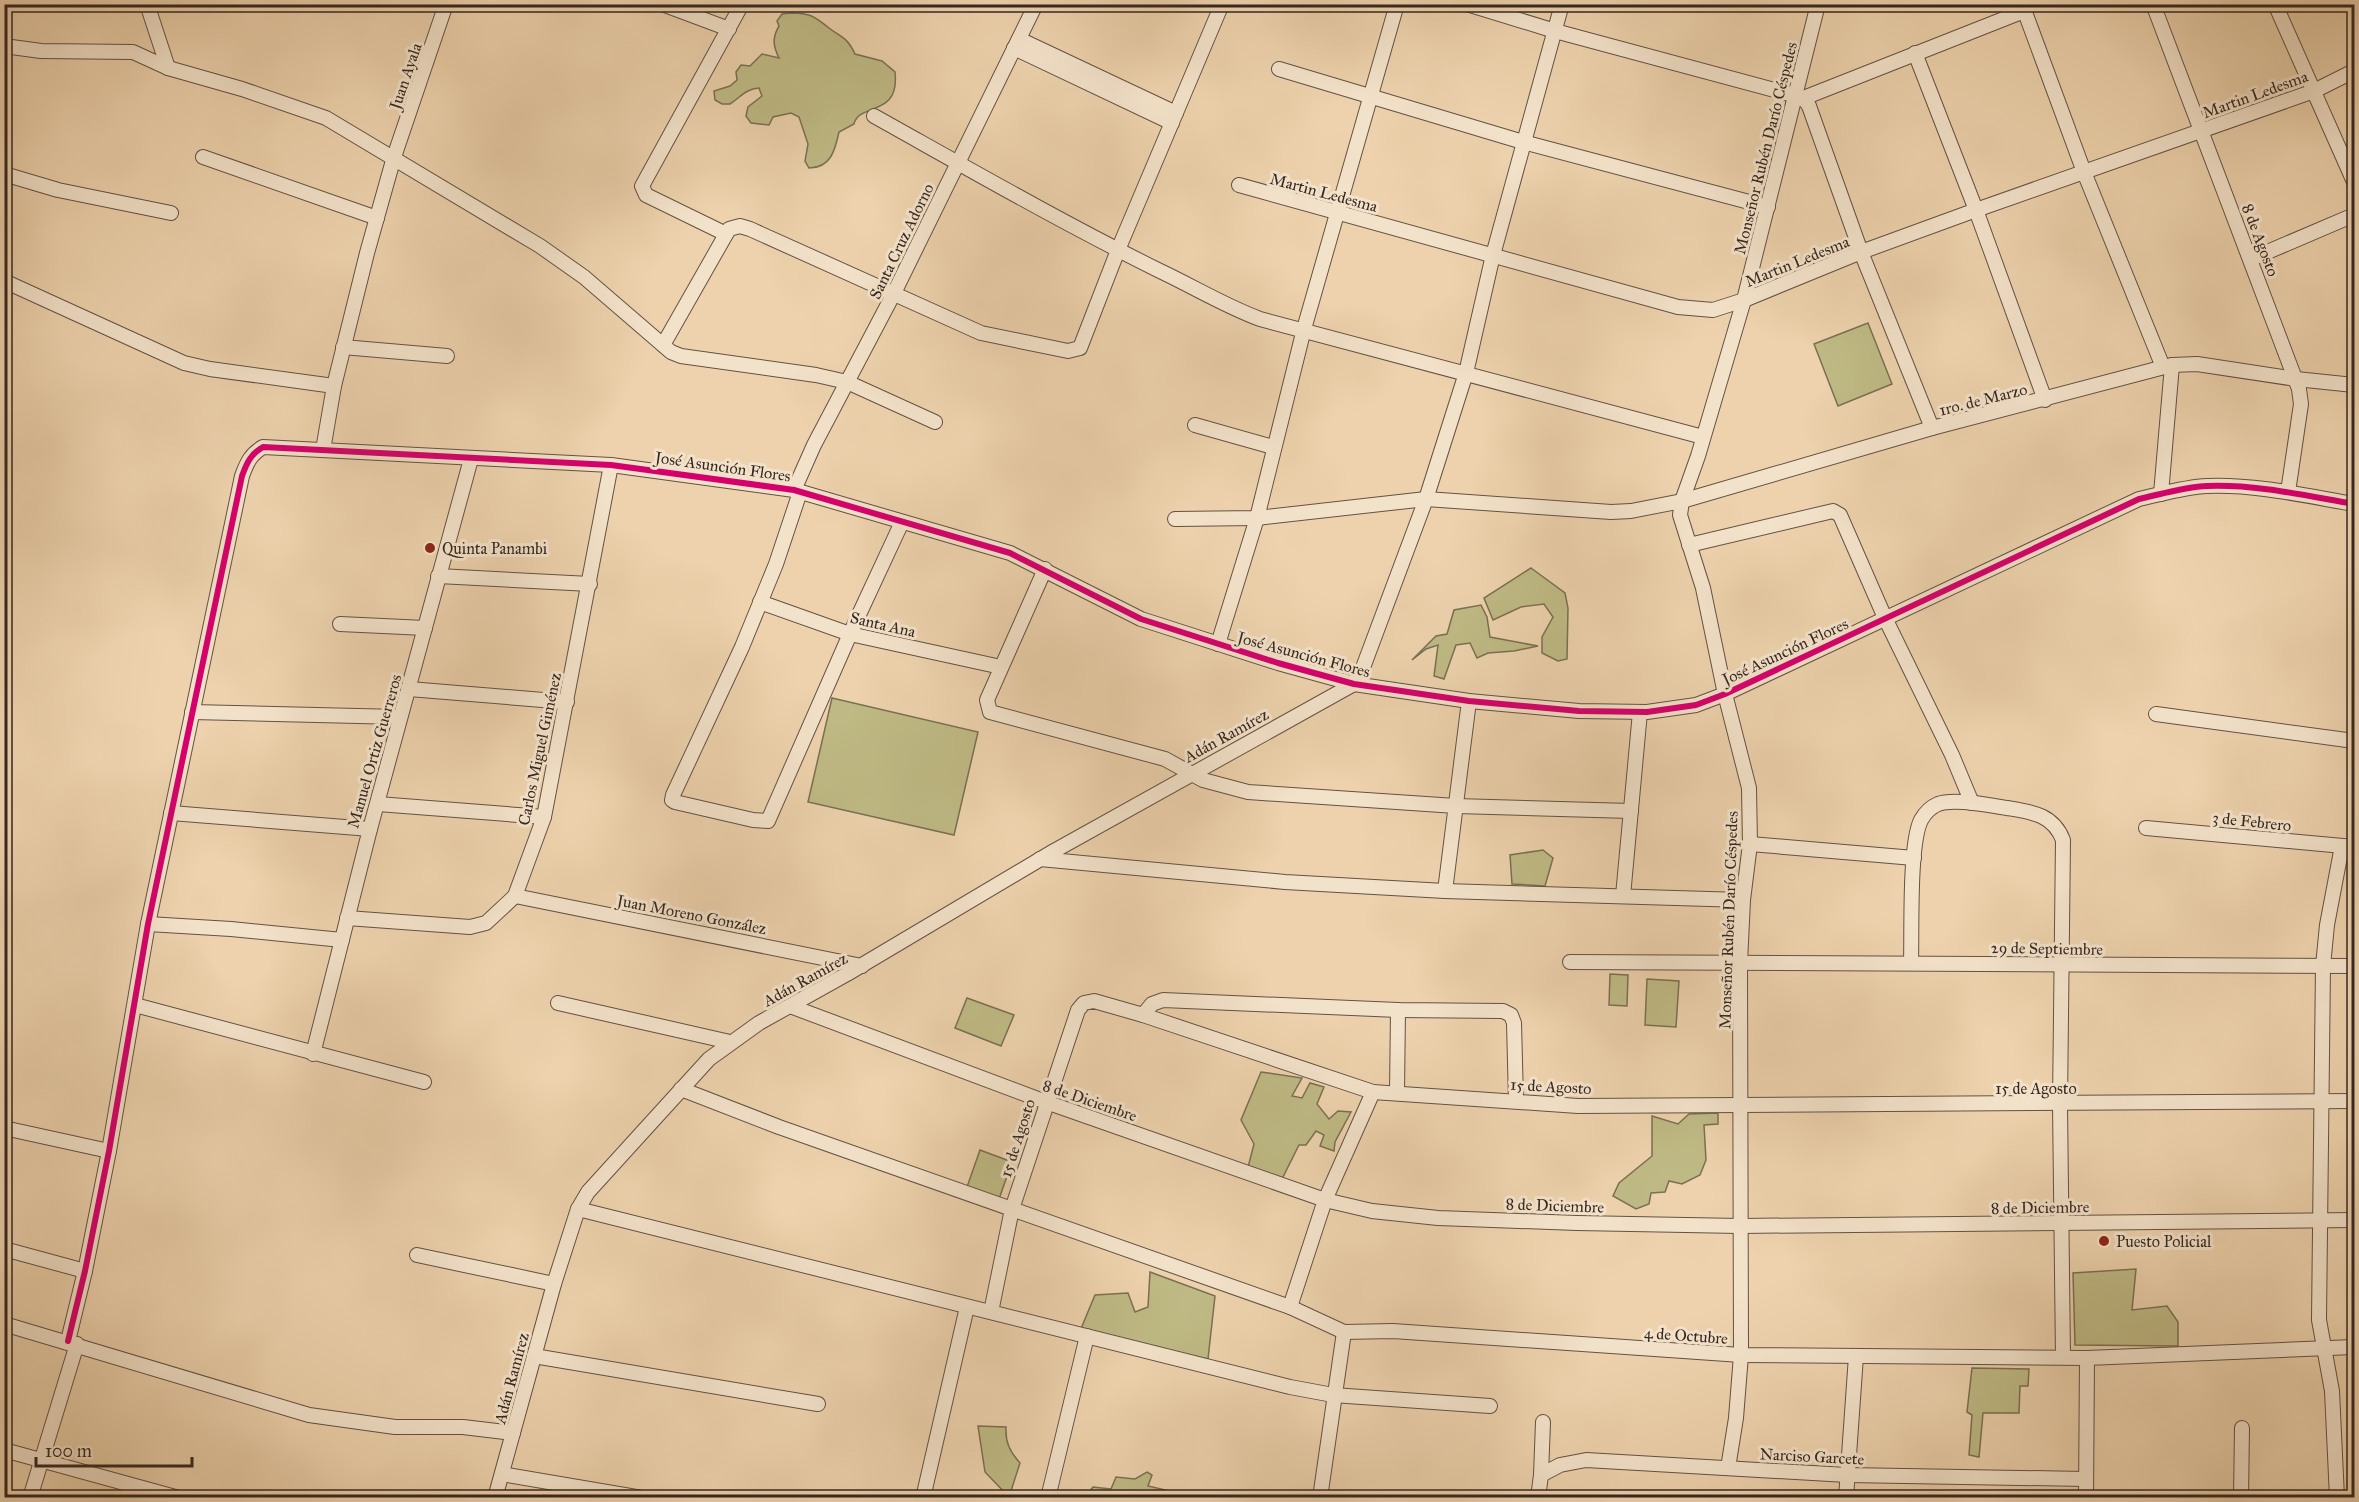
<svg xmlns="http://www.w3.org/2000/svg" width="2359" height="1502" viewBox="0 0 2359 1502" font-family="'IM FELL Great Primer',serif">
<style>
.green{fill:#bfba85;stroke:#7a7052;stroke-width:1.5}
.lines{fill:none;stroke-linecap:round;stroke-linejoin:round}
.minor-casing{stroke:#635243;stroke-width:16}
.minor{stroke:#f3e2ca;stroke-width:14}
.cycleway-casing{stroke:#f3e2ca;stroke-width:10}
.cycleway{stroke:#d6006c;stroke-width:6}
.poi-dot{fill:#8f2418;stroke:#f3e2ca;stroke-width:2}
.labels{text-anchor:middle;stroke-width:6;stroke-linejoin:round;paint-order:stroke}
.street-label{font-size:16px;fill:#352720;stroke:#f3e2ca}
.poi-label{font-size:16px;fill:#352720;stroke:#f3e2ca;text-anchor:start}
</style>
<rect width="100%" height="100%" fill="#edd2ad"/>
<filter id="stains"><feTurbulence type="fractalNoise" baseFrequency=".00333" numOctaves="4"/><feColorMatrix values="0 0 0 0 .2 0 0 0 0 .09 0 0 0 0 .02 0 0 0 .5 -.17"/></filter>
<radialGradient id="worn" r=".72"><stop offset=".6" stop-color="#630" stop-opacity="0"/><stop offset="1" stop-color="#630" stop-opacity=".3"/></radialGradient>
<g class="green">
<path d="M791 13C810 13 814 16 829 28 842 38 847 37 855 54L882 61 895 72C900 118 859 102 854 124L839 132C835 150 831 168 809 168L805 161 808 144 799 117 791 113 773 117 769 125 751 123 746 116 748 107 762 96 759 88C745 89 741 97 730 104H722L715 100 714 91 730 86 737 80 736 72 741 65 750 66 762 54 779 58C773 46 772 38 779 26L777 21 782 14Z"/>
<polygon points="1868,323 1892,384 1838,406 1814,344"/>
<polygon points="1531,568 1565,593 1568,608 1567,659 1558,661 1542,653 1542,637 1553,617 1544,604 1521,607 1493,620 1484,598"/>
<polygon points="1481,605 1487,617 1490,637 1538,646 1514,651 1488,653 1477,658 1470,643 1456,645 1444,679 1434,676 1438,645 1426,649 1412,660 1436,636 1447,634 1454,610"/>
<polygon points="832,698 978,732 954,835 808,802"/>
<polygon points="1543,850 1553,858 1545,886 1512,884 1510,855"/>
<polygon points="1610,974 1628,975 1627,1006 1609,1005"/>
<polygon points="1647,979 1679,981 1676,1027 1645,1025"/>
<polygon points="967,998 1014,1015 1001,1046 955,1028"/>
<polygon points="1261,1072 1302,1078 1292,1096 1302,1098 1310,1083 1324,1087 1317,1104 1329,1119 1338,1111 1351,1112 1335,1142 1334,1151 1320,1146 1324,1135 1316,1131 1306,1145 1299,1145 1281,1181 1248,1167 1254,1144 1241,1120"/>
<polygon points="1718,1113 1718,1124 1704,1125 1706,1160 1700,1175 1682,1184 1669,1181 1665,1192 1651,1193 1649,1204 1636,1209 1613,1196 1619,1183 1652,1156 1652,1116 1678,1124 1689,1114"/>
<polygon points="980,1150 1012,1162 999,1199 967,1187"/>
<polygon points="2136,1269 2132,1310 2167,1306 2178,1322 2178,1346 2075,1345 2073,1273"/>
<polygon points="1150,1272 1215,1296 1208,1359 1080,1331 1095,1295 1128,1293 1135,1312 1148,1307"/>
<polygon points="1972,1368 2029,1369 2028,1386 2020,1386 2019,1413 1983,1413 1979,1457 1969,1455 1972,1415 1967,1412"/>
<path d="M978 1426 1006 1427C1005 1442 1010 1452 1020 1463L1009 1497 985 1472Z"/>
<polygon points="1147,1472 1152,1475 1148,1486 1174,1492 1172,1497 1092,1498 1087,1494 1093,1487 1111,1489 1116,1477 1135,1479"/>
</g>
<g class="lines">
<g class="minor-casing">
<g id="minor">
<polyline points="147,4 168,68"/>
<polyline points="662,4 729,29"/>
<polyline points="1467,4 1555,31 1797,96 1805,100 1809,106 1861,252 1932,428"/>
<polyline points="2022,4 2084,172 2163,367"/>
<polyline points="2153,4 2299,389 2301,404 2288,492"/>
<polyline points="2275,4 2354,182"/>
<polyline points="1019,39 1176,113"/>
<polyline points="4,46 41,51 133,52 168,68 242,89 326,118 540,246 584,277 671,352 681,356 816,375 847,382 935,422"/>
<polyline points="1014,48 1172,123"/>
<polyline points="1915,53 1976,210 2045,400"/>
<polyline points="1279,69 1523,142 1768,207"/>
<polyline points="1801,99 2024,11"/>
<path d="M874 116C969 169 1063 223 1160 271 1194 287 1225 306 1260 319L1703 437"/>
<polyline points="203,157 377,218"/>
<polyline points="4,174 58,190 171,213"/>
<polyline points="1239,185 1678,307 1713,310 1744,300 1861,252 1976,210 2314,91 2354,71"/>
<polyline points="726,234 646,195 642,186 742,4"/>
<polyline points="2251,259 2354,215"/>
<polyline points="4,281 184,363 210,369 334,386"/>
<polyline points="663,345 729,229 740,226 750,229 981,333 1068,351 1080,348 1118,250 1222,4"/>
<polyline points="343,347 447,356"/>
<polyline points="1195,425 1273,447"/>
<polyline points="323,450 334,386 367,253 394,157 446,4"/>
<polyline points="794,490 814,445 894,293 1036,4"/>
<polyline points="800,492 776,564 742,647 673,795 672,800 675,802 753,820 768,821 850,634 902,522"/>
<polyline points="2161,494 2172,365"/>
<polyline points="1175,519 1257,518 1426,499 1611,512 1631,511 1682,501 1932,428 2172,365 2197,364 2296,379 2354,385"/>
<polyline points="1689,545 1833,511 1840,515 1885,618 1952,755 1972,803"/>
<polyline points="1045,569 987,700 990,712 1165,759 1203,780 1248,792 1456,806 1631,811"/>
<polyline points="438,576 590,584"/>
<polyline points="760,602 850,634 1001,667"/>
<polyline points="340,624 425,628"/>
<polyline points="1218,644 1257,518 1304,329 1397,4"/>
<polyline points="409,689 567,702"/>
<polyline points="192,712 400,717"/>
<polyline points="2156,714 2354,741"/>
<polyline points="378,804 544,817"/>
<polyline points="171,813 370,829"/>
<polyline points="2146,828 2354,847"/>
<polyline points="1750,844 1914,858"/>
<polyline points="1040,859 1285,882 1445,891 1743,900"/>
<polyline points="1445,891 1469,701"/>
<polyline points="515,896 862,966"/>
<polyline points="1623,896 1640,712"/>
<polyline points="347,918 470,927 486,923 515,896 544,817 611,465"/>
<polyline points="148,924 231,929 342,940"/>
<polyline points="1570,962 2354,966"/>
<path d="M1911 962C1912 931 1909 844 1921 820 1925 813 1931 807 1938 804 1953 798 1990 805 2007 808 2031 812 2053 814 2063 840L2060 1104 2063 1357"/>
<polyline points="558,1003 730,1042"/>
<polyline points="135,1005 424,1082"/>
<polyline points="790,1006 1046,1102 1325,1200 1372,1211 1438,1218 1577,1223 1740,1226 2354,1220"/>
<polyline points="1143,1015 1152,1004 1163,1000 1398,1010 1503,1011 1511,1015 1514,1023 1516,1101"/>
<polyline points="313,1054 370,829 471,459"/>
<polyline points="681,1089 779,1127 1290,1307 1344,1332 1393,1331 1741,1355 2087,1358 2354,1347"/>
<polyline points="1397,1093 1398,1010"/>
<polyline points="4,1128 109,1151"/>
<polyline points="578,1209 1290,1387 1333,1395 1490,1406"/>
<polyline points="4,1249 85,1271"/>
<polyline points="417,1255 554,1284"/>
<polyline points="1290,1307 1325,1200 1373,1092"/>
<polyline points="991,1312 1012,1209 1078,1010 1084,1003 1094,1001 1143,1015 1373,1092 1578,1106 2354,1101"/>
<polyline points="4,1324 309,1415 395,1427 463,1427 513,1433"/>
<path d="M68 1341 85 1271 109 1151 148 924 242 476C247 462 251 454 263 447L611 465 794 490 1010 553 1141 619 1278 663 1354 684 1469 701 1579 711 1647 712 1696 705 1725 694 2139 499C2162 494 2184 487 2207 486 2256 484 2307 496 2354 504"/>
<polyline points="534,1356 818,1404"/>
<polyline points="4,1450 179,1498"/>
<polyline points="1728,1468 1736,1418 1741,1355 1740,963 1743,900 1750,844 1749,788 1725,694 1703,588 1680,515 1682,501 1698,456 1744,300 1818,4"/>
<polyline points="502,1474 642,1498"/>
<polyline points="1541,1475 1560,1465 1586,1460 1847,1475 2086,1479"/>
<polyline points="30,1498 77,1344"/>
<polyline points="495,1498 554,1284 578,1209 588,1192 709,1059 759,1023 847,974 1054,851 1354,684 1361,673 1426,499 1466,373 1493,255 1562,4"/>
<polyline points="923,1498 967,1307"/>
<polyline points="1048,1498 1087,1336"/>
<polyline points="1320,1498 1344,1332"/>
<polyline points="1538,1498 1541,1475 1543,1422"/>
<polyline points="1846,1498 1856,1356"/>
<polyline points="2086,1498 2087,1358"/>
<polyline points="2241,1498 2242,1428"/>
<polyline points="2337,1498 2332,1391 2319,1320 2323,966 2327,925 2342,846"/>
</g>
</g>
<use href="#minor" class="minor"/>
<g class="cycleway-casing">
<path id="cycleway" d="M68 1341 85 1271 109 1151 148 924 242 476C247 462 251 454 263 447L611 465 794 490 1010 553 1141 619 1278 663 1354 684 1469 701 1579 711 1647 712 1696 705 1725 694 2139 499C2162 494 2184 487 2207 486 2256 484 2307 496 2354 504"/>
</g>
<use href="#cycleway" class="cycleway"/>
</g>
<g class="poi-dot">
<circle cx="430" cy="548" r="6"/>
<circle cx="2104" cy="1241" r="6"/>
</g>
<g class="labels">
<g class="street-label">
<text transform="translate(405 76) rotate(-71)" y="6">Juan Ayala</text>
<text transform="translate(2255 94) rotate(-20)" y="6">Martin Ledesma</text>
<text transform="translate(1765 148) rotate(-76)" y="6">Monseñor Rubén Darío Céspedes</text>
<text transform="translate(1324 192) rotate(15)" y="6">Martin Ledesma</text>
<text transform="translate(2261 240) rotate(69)" y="6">8 de Agosto</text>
<text transform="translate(901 241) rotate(-64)" y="6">Santa Cruz Adorno</text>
<text transform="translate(1797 261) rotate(-22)" y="6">Martin Ledesma</text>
<text transform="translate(1983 399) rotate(-14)" y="6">1ro. de Marzo</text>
<text transform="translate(723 466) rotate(8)" y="6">José Asunción Flores</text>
<text transform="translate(883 624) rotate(13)" y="6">Santa Ana</text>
<text transform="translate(1785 651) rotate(-25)" y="6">José Asunción Flores</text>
<text transform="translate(1304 654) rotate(15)" y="6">José Asunción Flores</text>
<text transform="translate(1226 735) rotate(-29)" y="6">Adán Ramírez</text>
<text transform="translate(539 749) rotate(-78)" y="6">Carlos Miguel Giménez</text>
<text transform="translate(374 751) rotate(-74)" y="6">Manuel Ortiz Guerreros</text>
<text transform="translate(2252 821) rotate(6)" y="6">3 de Febrero</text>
<text transform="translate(692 914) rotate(11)" y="6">Juan Moreno González</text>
<text transform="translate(1728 920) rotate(-88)" y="6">Monseñor Rubén Darío Céspedes</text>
<text transform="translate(2047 948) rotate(1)" y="6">29 de Septiembre</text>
<text transform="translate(805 979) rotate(-29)" y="6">Adán Ramírez</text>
<text transform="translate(1551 1086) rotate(3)" y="6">15 de Agosto</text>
<text x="2036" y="1094">15 de Agosto</text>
<text transform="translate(1090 1100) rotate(19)" y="6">8 de Diciembre</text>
<text transform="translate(1017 1138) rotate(-72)" y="6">15 de Agosto</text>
<text transform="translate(1555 1205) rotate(2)" y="6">8 de Diciembre</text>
<text transform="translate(2040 1207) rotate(-1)" y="6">8 de Diciembre</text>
<text transform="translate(1686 1335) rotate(4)" y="6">4 de Octubre</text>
<text transform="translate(511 1378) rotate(-75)" y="6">Adán Ramírez</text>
<text transform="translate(1812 1456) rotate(3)" y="6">Narciso Garcete</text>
</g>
<g class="poi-label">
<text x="442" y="554">Quinta Panambi</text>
<text x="2116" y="1247">Puesto Policial</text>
</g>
</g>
<rect width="2359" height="1502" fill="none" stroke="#edd2ad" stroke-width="24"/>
<rect x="6" y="6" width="2347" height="1490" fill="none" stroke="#352720" stroke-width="3"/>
<rect x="12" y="12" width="2335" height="1478" fill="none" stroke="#352720" stroke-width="1.5"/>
<path d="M36 1457v9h156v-9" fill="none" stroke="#352720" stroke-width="3"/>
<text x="45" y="1457" font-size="18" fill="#352720" stroke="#f3e2ca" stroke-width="4.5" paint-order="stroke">100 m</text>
<rect width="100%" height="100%" filter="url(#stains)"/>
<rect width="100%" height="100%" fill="url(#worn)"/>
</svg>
